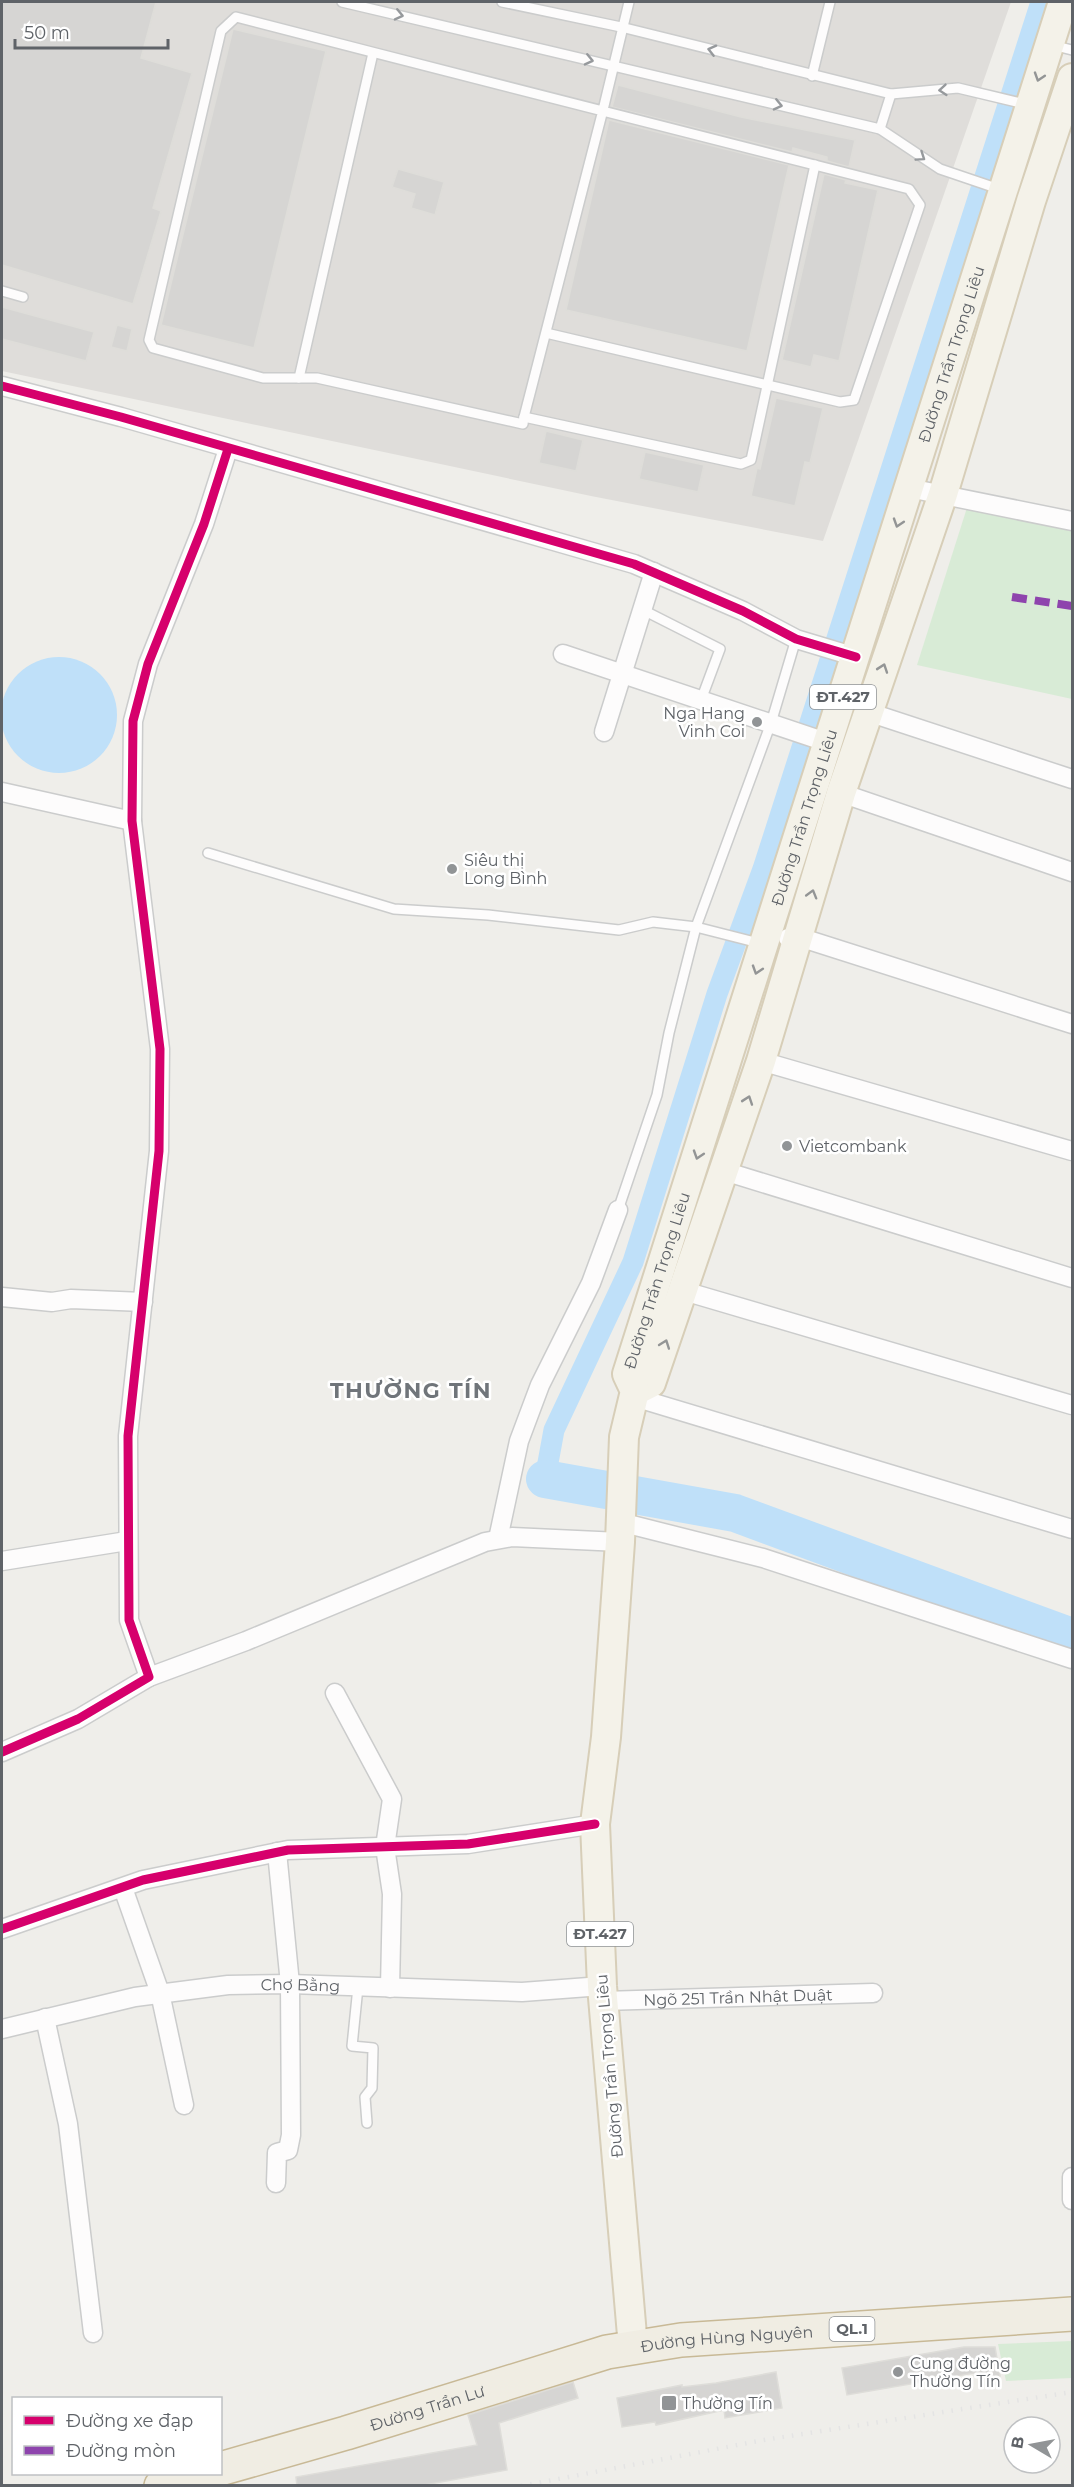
<svg xmlns="http://www.w3.org/2000/svg" width="1074" height="2487" viewBox="0 0 1074 2487" font-family="Montserrat,sans-serif">
<style>
.industrial{fill:#dfddda}
.green{fill:#d8ebd6}
.water{fill:#bfe0f9}
.lines{fill:none;stroke-linecap:round;stroke-linejoin:round}
.canal{stroke:#bfe0f9;stroke-width:21}
.river{stroke:#bfe0f9;stroke-width:38}
.building{fill:#d6d5d3;stroke:#deddd9;stroke-width:1.5}
.lane-casing{stroke:#cbcccc;stroke-width:12}
.street-casing{stroke:#cbcccc;stroke-width:21}
.primary-casing{stroke:#d7ceb8;stroke-width:32}
.highway-casing{stroke:#c8b996;stroke-width:36}
.lane{stroke:#fdfcfc;stroke-width:9}
.street{stroke:#fdfcfc;stroke-width:18}
.primary{stroke:#f4f2e9;stroke-width:28}
.highway{stroke:#f0ede3;stroke-width:33}
.rail{stroke:#e4e4e4;stroke-width:4.5;stroke-dasharray:1.5 8;stroke-linecap:butt}
.quiet{stroke:#8e44ad;stroke-width:8;stroke-dasharray:15 8;stroke-linecap:butt}
.cycleway-casing{stroke:#fff;stroke-width:13}
.cycleway{stroke:#d6006c;stroke-width:9}
.oneway{stroke:#96999c}
.oneway2{stroke:#939595}
.poi-dot{fill:#919496;stroke:#fff;stroke-width:2}
.labels{text-anchor:middle;stroke-width:5;stroke-linejoin:round;paint-order:stroke}
.shield{fill:#fff;stroke:#8f9295;stroke-width:1.5}
.shield-label{font-size:15px;font-weight:bold;fill:#5f6368}
.street-label{font-size:16px;fill:#5f6368;stroke:#fff}
.poi-label{font-size:16px;fill:#5f6368;stroke:#fff;text-anchor:start}
.district-label{font-size:22px;font-weight:bold;letter-spacing:1.5px;fill:#70757a;stroke:#fff}
</style>
<rect width="100%" height="100%" fill="#efeeea"/>
<polygon class="industrial" points="2,2 1011,2 823,541 591,496 2,371"/>
<g class="green">
<polygon points="972,492 1072,516 1072,699 917,665"/>
<polygon points="1072,2341 1072,2378 1006,2381 998,2344"/>
</g>
<circle class="water" cx="59" cy="715" r="58"/>
<g class="lines">
<polyline class="canal" points="545,1479 554,1430 633,1262 717,994 763,869 1041,2"/>
<polyline class="river" points="545,1479 735,1513 1072,1637"/>
</g>
<g class="building">
<polygon points="2,2 156,2 141,58 192,73 153,208 161,211 133,304 2,265"/>
<polygon points="233,29 326,51 254,348 161,325"/>
<polygon points="618,85 741,117 855,140 849,167 827,161 827,157 793,148 792,152 612,107"/>
<polygon points="609,120 789,165 747,351 566,310"/>
<polygon points="398,169 444,182 435,215 411,208 415,194 392,187"/>
<polygon points="824,174 846,180 845,183 878,190 839,361 814,355 811,367 782,360"/>
<polygon points="2,307 94,332 86,361 2,339"/>
<polygon points="117,325 132,329 127,351 111,347"/>
<polygon points="776,398 823,408 810,463 805,462 795,506 751,496 757,468 760,469"/>
<polygon points="546,431 583,440 576,471 539,463"/>
<polygon points="645,452 704,465 698,492 639,479"/>
<polygon points="964,2347 995,2347 1000,2376 981,2379 980,2372 847,2395 842,2368"/>
<polygon points="776,2372 782,2408 725,2418 724,2410 656,2425 655,2422 622,2427 617,2398 682,2385 682,2387 716,2383"/>
<polygon points="573,2382 578,2398 499,2423 507,2470 419,2486 297,2486 296,2477 477,2445 468,2415"/>
</g>
<g class="lines">
<g class="lane-casing">
<g id="lane">
<polyline points="342,2 880,129 940,169 996,188"/>
<polyline points="502,2 621,27 891,94 958,88 1021,103"/>
<polyline points="1052,45 1072,50"/>
<polyline points="812,76 830,2"/>
<polyline points="880,129 891,94"/>
<polyline points="2,291 23,297"/>
<path d="M546 333 840 402 854 400 920 205 909 189C684 132 460 75 236 17L221 31 149 340 153 348 263 378H317L523 424 524 417 603 110 629 2"/>
<polyline points="299,378 373,53"/>
<polyline points="524,417 741,464 751,460 815,165"/>
<polyline points="643,610 720,649 701,700"/>
<polyline points="208,853 394,909 488,915 619,930 653,922 696,927 751,941"/>
<polyline points="618,1210 657,1095 669,1033 696,927 771,723 796,639"/>
<polyline points="358,1987 352,2046 373,2048 372,2088 365,2097 367,2123"/>
</g>
</g>
<g class="street-casing">
<g id="street">
<polyline points="2,386 121,417 634,564 743,611 796,639 856,657"/>
<polyline points="909,488 1072,521"/>
<polyline points="563,654 829,743"/>
<polyline points="868,712 1072,779"/>
<polyline points="604,732 654,572"/>
<polyline points="2,792 132,821"/>
<polyline points="841,793 1072,872"/>
<polyline points="788,938 799,937 1072,1024"/>
<polyline points="761,1061 1072,1151"/>
<polyline points="724,1171 1072,1278"/>
<polyline points="684,1291 1072,1405"/>
<polyline points="2,1297 52,1302 71,1299 143,1302"/>
<polyline points="634,1397 1072,1529"/>
<polyline points="620,1522 763,1558 1072,1659"/>
<polyline points="498,1539 519,1441 540,1385 591,1283 618,1210"/>
<polyline points="2,1561 127,1541"/>
<polyline points="149,1677 246,1641 485,1542 512,1537 620,1542"/>
<polyline points="335,1693 392,1799 385,1847 392,1894 390,1988"/>
<polyline points="2,1752 78,1719 149,1677 129,1620 128,1436 159,1151 160,1049 132,821 133,721 148,664 204,524 228,449"/>
<polyline points="123,1888 160,1993 184,2105"/>
<polyline points="2,1929 143,1880 288,1850 468,1844 595,1824"/>
<path id="s1" d="M603 2001 873 1993"/>
<polyline points="45,2018 68,2124 93,2333"/>
<path id="s2" d="M2 2029 135 1997 228 1985 290 1984 522 1992 602 1986"/>
<polyline points="1072,2177 1072,2200"/>
<polyline points="276,2183 277,2153 288,2150 291,2135 290,1984 277,1852"/>
</g>
</g>
<g class="primary-casing">
<g id="primary">
<polyline points="635,1391 651,1383 761,1061 841,793 943,494 1031,201 1072,78"/>
<path id="s3" d="M633 2347 602 1986 595 1824 606 1737 620 1542 624 1437 635 1391 627 1374 1063 2"/>
</g>
</g>
<g class="highway-casing">
<g id="highway">
<path id="s4" d="M220 2469 346 2433 607 2352 681 2340 1072 2314"/>
<polyline points="161,2486 204,2474"/>
</g>
</g>
<use href="#lane" class="lane"/>
<use href="#street" class="street"/>
<use href="#primary" class="primary"/>
<use href="#highway" class="highway"/>
<polyline class="rail" points="521,2486 764,2440 1072,2392"/>
<polyline class="quiet" points="1012,597 1072,606"/>
<g class="cycleway-casing">
<g id="cycleway">
<polyline points="2,386 121,417 634,564 743,611 796,639 856,657"/>
<polyline points="2,1752 78,1719 149,1677 129,1620 128,1436 159,1151 160,1049 132,821 133,721 148,664 204,524 228,449"/>
<polyline points="2,1929 143,1880 288,1850 468,1844 595,1824"/>
</g>
</g>
<use href="#cycleway" class="cycleway"/>
</g>
<defs><path id="oneway-chevron" d="M-2-3.5L2.5 0L-2 3.5" fill="none" stroke-width="1.6" stroke-linecap="round" stroke-linejoin="round" transform="scale(1.5)"/></defs>
<g class="oneway">
<use href="#oneway-chevron" transform="translate(399 15) rotate(13)"/>
<use href="#oneway-chevron" transform="translate(712 50) rotate(-166)"/>
<use href="#oneway-chevron" transform="translate(589 60) rotate(13)"/>
<use href="#oneway-chevron" transform="translate(943 90) rotate(175)"/>
<use href="#oneway-chevron" transform="translate(778 105) rotate(13)"/>
<use href="#oneway-chevron" transform="translate(921 157) rotate(34)"/>
</g>
<g class="oneway2">
<use href="#oneway-chevron" transform="translate(1039 77) rotate(108)"/>
<use href="#oneway-chevron" transform="translate(898 523) rotate(108)"/>
<use href="#oneway-chevron" transform="translate(883 668) rotate(-71)"/>
<use href="#oneway-chevron" transform="translate(812 894) rotate(-74)"/>
<use href="#oneway-chevron" transform="translate(757 970) rotate(108)"/>
<use href="#oneway-chevron" transform="translate(748 1100) rotate(-71)"/>
<use href="#oneway-chevron" transform="translate(698 1155) rotate(108)"/>
<use href="#oneway-chevron" transform="translate(665 1344) rotate(-70)"/>
</g>
<g class="poi-dot">
<circle cx="757" cy="722" r="6"/>
<circle cx="452" cy="869" r="6"/>
<circle cx="787" cy="1146" r="6"/>
<circle cx="898" cy="2372" r="6"/>
<rect x="661" y="2395" width="16" height="16" rx="3"/>
</g>
<g class="labels">
<g class="shield">
<rect x="810" y="685" width="66" height="24" rx="4.5"/>
<rect x="567" y="1922" width="66" height="24" rx="4.5"/>
<rect x="829.5" y="2317" width="45" height="24" rx="4.5"/>
</g>
<g class="shield-label">
<text x="843" y="702">ĐT.427</text>
<text x="600" y="1939">ĐT.427</text>
<text x="852" y="2334">QL.1</text>
</g>
<g class="street-label">
<text dy="6" stroke="none"><textPath href="#s3" startOffset="2049">Đường Trần Trọng Liêu</textPath></text>
<text dy="6" stroke="none"><textPath href="#s3" startOffset="1563">Đường Trần Trọng Liêu</textPath></text>
<text dy="6" stroke="none"><textPath href="#s3" startOffset="1077">Đường Trần Trọng Liêu</textPath></text>
<text dy="6" stroke="none"><textPath href="#s2" startOffset="303">Chợ Bằng</textPath></text>
<text dy="6" stroke="none"><textPath href="#s1" startOffset="135">Ngõ 251 Trần Nhật Duật</textPath></text>
<text transform="translate(609 2066) rotate(-95)" y="6">Đường Trần Trọng Liêu</text>
<text dy="6" stroke="none"><textPath href="#s4" startOffset="525">Đường Hùng Nguyên</textPath></text>
<text dy="6" stroke="none"><textPath href="#s4" startOffset="216">Đường Trần Lư</textPath></text>
</g>
<g class="poi-label">
<text x="745" y="719" text-anchor="end">Nga Hang<tspan x="745" dy="18">Vinh Coi</tspan></text>
<text x="464" y="866">Siêu thị<tspan x="464" dy="18">Long Bình</tspan></text>
<text x="799" y="1152">Vietcombank</text>
<text x="910" y="2369">Cung đường<tspan x="910" dy="18">Thường Tín</tspan></text>
<text x="682" y="2409">Thường Tín</text>
</g>
<g class="district-label">
<text x="411" y="1398">THƯỜNG TÍN</text>
</g>
</g>
<rect width="1074" height="2487" fill="none" stroke="#5f6368" stroke-width="6"/>
<rect x="12" y="2397" width="210" height="78" fill="#ffffff" stroke="#bfc1c3" stroke-width="1.5"/>
<rect x="24" y="2416" width="30" height="9" fill="#d6006c" stroke="#bfc1c3" stroke-width="1.5"/>
<text x="66" y="2427" font-size="18" fill="#5f6368">Đường xe đạp</text>
<rect x="24" y="2446" width="30" height="9" fill="#8e44ad" stroke="#bfc1c3" stroke-width="1.5"/>
<text x="66" y="2457" font-size="18" fill="#5f6368">Đường mòn</text>
<g transform="translate(1032 2445) rotate(280)"><circle r="28" fill="#ffffff" stroke="#bfc1c3" stroke-width="1.5"/>
<path d="M0-4.5L10 22L0 15L-10 22Z" fill="#919496"/>
<text y="-9" font-size="16" font-weight="bold" text-anchor="middle" fill="#5f6368">B</text>
</g>
<path d="M15 39v9h153v-9" fill="none" stroke="#5f6368" stroke-width="3"/>
<text x="24" y="39" font-size="18" fill="#5f6368" stroke="#ffffff" stroke-width="4.5" paint-order="stroke">50 m</text>
</svg>
